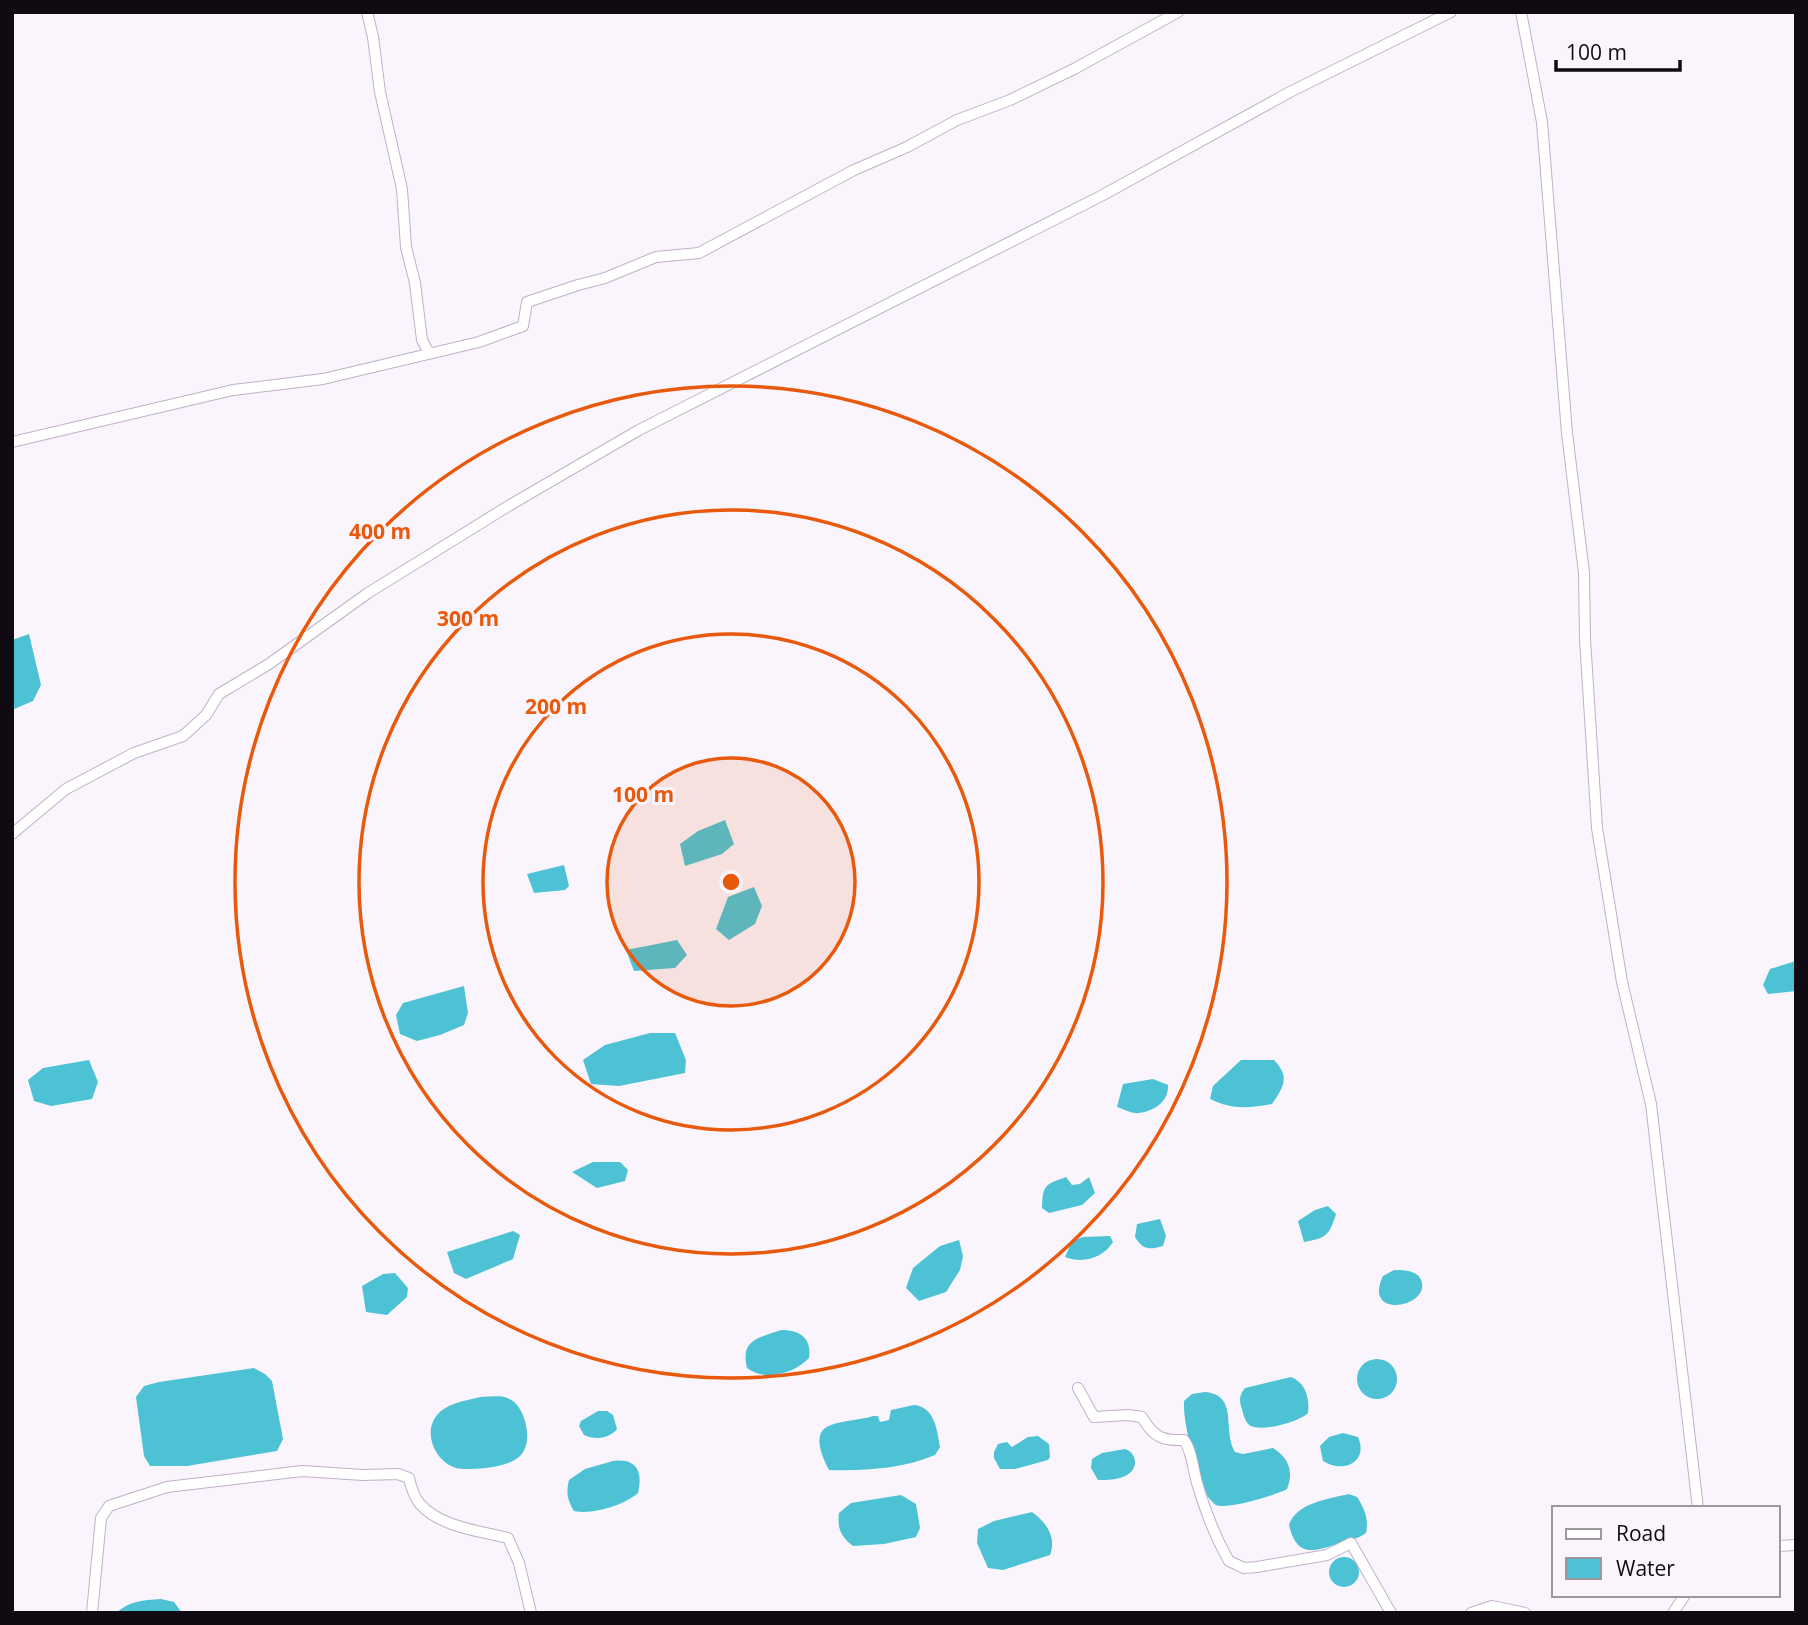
<svg xmlns="http://www.w3.org/2000/svg" width="1808" height="1625" viewBox="0 0 1808 1625" font-family="'Open Sans',sans-serif">
<style>
.water{fill:#4dc2d5}
.lines{fill:none;stroke-linecap:round;stroke-linejoin:round}
.minor-casing{stroke:#c0b1c7;stroke-width:12}
.minor{stroke:#fff;stroke-width:10}
.ring{fill:none;stroke:#e8590c;stroke-width:3.5}
.centre{fill:#e8590c;stroke:#faf4fd;stroke-width:3.5}
.ring-label{font-size:21px;text-anchor:middle;font-weight:bold;fill:#e8590c;stroke:#faf4fd;stroke-width:6;stroke-linejoin:round;paint-order:stroke}
</style>
<rect width="100%" height="100%" fill="#faf4fd"/>
<g class="water">
<polygon points="29,634 41,685 33,701 12,710 12,640"/>
<polygon points="725,820 734,844 722,854 685,866 680,844 698,831"/>
<polygon points="564,865 569,886 565,890 534,893 527,874"/>
<polygon points="754,887 762,906 755,924 729,940 716,929 728,897"/>
<polygon points="677,940 687,955 675,968 634,971 626,950"/>
<polygon points="1796,961 1796,991 1768,994 1763,985 1770,969"/>
<polygon points="464,986 468,1013 464,1025 440,1035 417,1041 400,1034 396,1015 403,1003"/>
<polygon points="650,1033 675,1033 686,1060 685,1073 619,1086 591,1084 583,1060 605,1045"/>
<polygon points="89,1060 98,1082 92,1099 51,1106 34,1101 28,1080 43,1068"/>
<path d="M1241 1060H1274C1290 1077 1284 1086 1272 1104 1249 1108 1232 1110 1210 1099L1213 1086Z"/>
<path d="M1153 1079 1168 1085C1169 1101 1155 1111 1139 1113 1133 1114 1123 1109 1117 1107L1123 1084Z"/>
<polygon points="593,1162 620,1162 628,1170 625,1181 597,1188 572,1172"/>
<path d="M1089 1177 1095 1193 1082 1205 1049 1213 1042 1208C1043 1185 1044 1185 1066 1177L1072 1185 1080 1184Z"/>
<path d="M1328 1206 1336 1214C1329 1236 1326 1238 1304 1242L1298 1221 1315 1210Z"/>
<path d="M1160 1219 1166 1236 1163 1246C1149 1250 1143 1250 1135 1237L1137 1224Z"/>
<polygon points="513,1231 520,1235 513,1259 466,1279 454,1273 447,1252"/>
<path d="M1110 1236 1113 1242C1103 1258 1083 1264 1065 1257L1072 1241 1083 1237Z"/>
<polygon points="959,1240 963,1256 960,1270 946,1292 919,1301 906,1288 913,1268 940,1246"/>
<path d="M1394 1270C1403 1270 1415 1270 1420 1278 1436 1306 1361 1322 1383 1276Z"/>
<polygon points="395,1273 408,1288 407,1297 387,1315 366,1312 362,1286 383,1274"/>
<path d="M781 1330C800 1330 812 1338 809 1358 795 1373 765 1382 747 1368 740 1339 759 1338 781 1330Z"/>
<circle cx="1377" cy="1379" r="20"/>
<polygon points="254,1368 265,1374 272,1381 283,1439 277,1451 187,1466 150,1466 144,1456 136,1397 144,1386 159,1382"/>
<path d="M1291 1377C1305 1382 1310 1398 1308 1413 1299 1422 1260 1433 1249 1425 1245 1421 1243 1414 1242 1409 1239 1401 1239 1395 1245 1388Z"/>
<path d="M1205 1392C1239 1395 1222 1429 1235 1452L1243 1454 1273 1448C1289 1458 1294 1472 1287 1489 1276 1495 1227 1510 1216 1505 1214 1504 1209 1498 1208 1497 1197 1470 1183 1429 1184 1401L1192 1394Z"/>
<path d="M481 1397C492 1397 504 1394 513 1401 526 1411 533 1442 521 1455 510 1467 481 1469 465 1469 437 1470 418 1430 441 1411 452 1402 468 1400 481 1397Z"/>
<path d="M914 1405C935 1407 937 1430 940 1447L935 1455C903 1469 862 1471 829 1470 802 1416 838 1426 873 1416H878L880 1422 889 1420 891 1410Z"/>
<path d="M598 1411H607L613 1415 617 1429C609 1439 595 1440 584 1435L579 1426 581 1421Z"/>
<path d="M1343 1433 1358 1437C1369 1462 1343 1474 1323 1461L1320 1446 1329 1437Z"/>
<polygon points="1038,1436 1049,1444 1050,1457 1048,1460 1015,1469 1000,1469 994,1458 994,1452 998,1444 1007,1442 1012,1447 1028,1437"/>
<path d="M1125 1449C1137 1453 1139 1468 1127 1475 1118 1480 1107 1480 1098 1480L1091 1468 1092 1459 1102 1453Z"/>
<path d="M613 1461C637 1458 643 1472 638 1493 624 1505 593 1515 574 1511 567 1500 566 1492 569 1480L585 1469Z"/>
<path d="M1349 1494 1357 1497C1365 1509 1369 1520 1366 1533 1358 1539 1349 1540 1340 1543 1313 1552 1297 1558 1289 1525 1296 1503 1328 1499 1349 1494Z"/>
<path d="M901 1495 916 1504 920 1528 916 1537 884 1544 853 1546C841 1537 837 1528 839 1513L851 1503Z"/>
<path d="M1032 1512C1046 1522 1057 1537 1050 1555L1003 1570 988 1568 977 1543 978 1529 994 1521Z"/>
<circle cx="1344" cy="1572" r="15"/>
<path d="M161 1599 174 1602 182 1613H116C129 1601 143 1600 161 1599Z"/>
</g>
<g class="lines">
<g class="minor-casing">
<g id="minor">
<polyline points="367,12 373,37 380,92 402,189 406,247 415,283 422,340 429,353"/>
<polyline points="1521,12 1542,122 1567,433 1584,573 1585,639 1597,828 1622,982 1651,1104 1698,1508"/>
<polyline points="12,442 233,390 323,379 479,342 523,326 527,302 578,285 605,278 656,257 699,253 854,170 907,147 957,120 1010,100 1074,69 1178,12"/>
<polyline points="12,834 66,789 134,753 183,736 206,715 219,694 269,664 368,593 510,505 639,430 1101,196 1290,92 1451,12"/>
<path d="M1078 1388 1094 1417 1128 1415 1142 1417C1153 1437 1163 1441 1184 1440 1192 1451 1193 1469 1197 1483 1205 1510 1215 1537 1229 1561L1244 1568 1257 1567 1327 1555 1351 1543 1391 1613"/>
<polyline points="1778,1546 1796,1545"/>
<path d="M92 1613 101 1518 109 1506 167 1487 302 1471 363 1475 398 1474 409 1478C411 1487 414 1497 420 1504 440 1527 480 1531 508 1538L519 1563 531 1613"/>
<polyline points="1471,1613 1492,1606 1525,1613"/>
<polyline points="1673,1613 1685,1595"/>
</g>
</g>
<use href="#minor" class="minor"/>
</g>
<circle cx="731" cy="882" r="124" fill="#e8590c" fill-opacity=".12"/>
<g class="ring">
<circle cx="731" cy="882" r="124"/>
<circle cx="731" cy="882" r="248"/>
<circle cx="731" cy="882" r="372"/>
<circle cx="731" cy="882" r="496"/>
</g>
<circle cx="731" cy="882" r="10" class="centre"/>
<g class="ring-label">
<text x="380" y="539">400 m</text>
<text x="468" y="626">300 m</text>
<text x="556" y="714">200 m</text>
<text x="643" y="802">100 m</text>
</g>
<rect width="1808" height="1625" fill="none" stroke="#100b12" stroke-width="28"/>
<rect x="1552" y="1506" width="228" height="91" fill="#faf4fd" stroke="#9c979f" stroke-width="2"/>
<rect x="1566" y="1529" width="35" height="10" fill="#ffffff" stroke="#9c979f" stroke-width="2"/>
<text x="1616" y="1541" font-size="21" fill="#100b12">Road</text>
<rect x="1566" y="1558" width="35" height="21" fill="#4dc2d5" stroke="#9c979f" stroke-width="2"/>
<text x="1616" y="1576" font-size="21" fill="#100b12">Water</text>
<path d="M1556 60v10h124v-10" fill="none" stroke="#100b12" stroke-width="3.5"/>
<text x="1566" y="60" font-size="21" fill="#100b12" stroke="#faf4fd" stroke-width="5" paint-order="stroke">100 m</text>
</svg>
